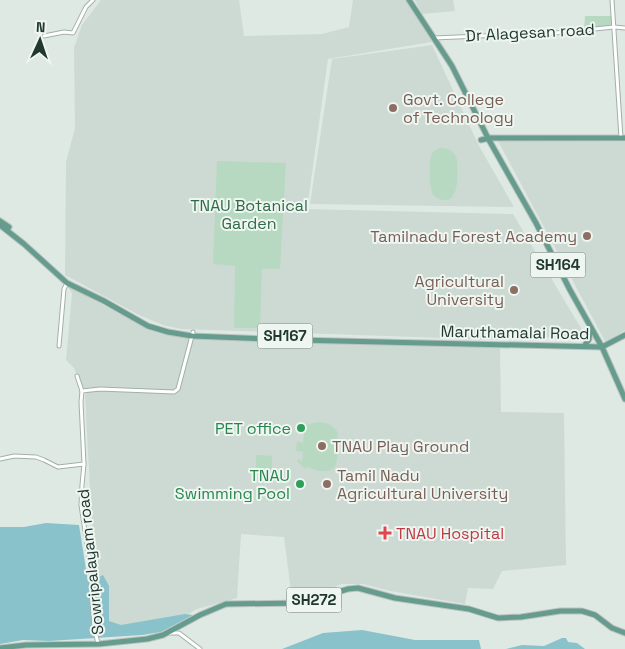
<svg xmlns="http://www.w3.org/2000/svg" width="625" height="649" viewBox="0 0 625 649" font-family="'Space Grotesk',sans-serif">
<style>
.built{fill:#cdd9d3}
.green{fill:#b8d9c1}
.water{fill:#89c2cb}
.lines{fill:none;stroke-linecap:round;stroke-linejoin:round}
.minor-casing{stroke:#a2b0ab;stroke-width:5}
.major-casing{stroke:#bcc3c1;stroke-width:7}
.minor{stroke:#fff;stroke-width:3}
.major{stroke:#669c8d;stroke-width:5}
.education-dot{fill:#8d6e63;stroke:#eff6f2;stroke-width:2}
.leisure-dot{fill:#2e9e5b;stroke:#eff6f2;stroke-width:2}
.health-dot{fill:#e0444e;stroke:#eff6f2;stroke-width:2}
.labels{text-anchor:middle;stroke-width:4;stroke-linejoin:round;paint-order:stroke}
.shield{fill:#eff6f2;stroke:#5f716b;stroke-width:1}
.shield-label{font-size:15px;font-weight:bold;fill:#213831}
.street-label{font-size:16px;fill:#213831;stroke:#eff6f2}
.education-label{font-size:16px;fill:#785e54;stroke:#eff6f2;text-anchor:start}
.park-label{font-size:16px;fill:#2e6b45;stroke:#eff6f2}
.leisure-label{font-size:16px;fill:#27864d;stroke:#eff6f2;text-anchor:end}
.health-label{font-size:16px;fill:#be3a42;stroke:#eff6f2;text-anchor:start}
</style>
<rect width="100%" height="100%" fill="#dfe9e4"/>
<g class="built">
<polygon points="101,0 239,0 244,36 322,34 349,27 353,0 407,0 432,42 328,59 307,209 513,214 585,335 503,340 181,329 163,325 139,315 65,275 66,162 75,128 74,48 82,25"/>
<polygon points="415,0 453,0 455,11 422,14"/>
<polygon points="432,45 479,146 514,207 310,204 332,59"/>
<polygon points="498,141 625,142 625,330 606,343"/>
<polygon points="68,287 146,327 170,335 500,347 501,412 564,413 566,565 502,571 493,589 468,588 465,604 390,591 363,584 342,584 302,599 292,599 284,537 241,534 237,598 197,609 169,625 101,637 91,508 85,395 88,391 81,387 74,368 66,360 72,293"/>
</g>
<g class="green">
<polygon points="585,16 611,16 613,26 584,30"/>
<path d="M440 148C449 148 455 151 457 160 458 175 460 213 434 196 429 190 428 159 433 152 435 150 437 150 440 148Z"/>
<polygon points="217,161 286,163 280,269 262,269 260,328 234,328 235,266 213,264"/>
<path d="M306 423 307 425C318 420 332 421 338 433 337 440 339 461 335 466 329 476 312 470 305 465L307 467 305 469 297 461 299 459 304 464 302 462 303 452 296 451 297 441 303 443 304 431 306 426 297 432 300 429 298 427Z"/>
<polygon points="256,455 272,456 272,469 256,468"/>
</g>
<g class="water">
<polygon points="46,523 79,525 88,582 103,575 109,586 109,621 121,625 185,614 193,615 161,632 142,635 49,641 23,640 0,644 0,527 24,527"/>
<polygon points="362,630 415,640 479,640 481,649 282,649 323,633"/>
<polygon points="562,638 566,638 568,642 577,643 585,649 506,649 522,645 544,646"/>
</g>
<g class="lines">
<g class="minor-casing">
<g id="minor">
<polyline points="612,0 621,138"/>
<polyline points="44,36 64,32 73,33 86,7 93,0"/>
<polyline points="434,38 555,33 614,27 625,28"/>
<polyline points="59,346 64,289 67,283"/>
<polyline points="77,376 82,391 81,402 84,464 82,485 81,505 90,563 94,628 98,643"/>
<polyline points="82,391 100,389 174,392 178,389 193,332"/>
<polyline points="0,459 14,456 36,457 44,460 58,467 84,464"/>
<polyline points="168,633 179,633 200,649"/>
</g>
</g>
<g class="major-casing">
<g id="major">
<polyline points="409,0 452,66 489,140 536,223 570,290 602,347 625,399"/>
<polyline points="481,140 490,138 625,138"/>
<polyline points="0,221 9,227"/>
<polyline points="0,225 24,244 67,283 104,301 148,326 168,332 192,336 296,340 602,347 625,335"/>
<polyline points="585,345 589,339 590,329"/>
<polyline points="0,648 26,645 99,644 147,639 163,635 200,615 226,604 302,603 348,589 358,588 395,598 469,609 498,618 521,617 560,611 582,611 595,615 612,628 625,633"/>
</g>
</g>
<use href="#minor" class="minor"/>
<use href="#major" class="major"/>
</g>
<g class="education-dot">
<circle cx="393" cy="108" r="5"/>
<circle cx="587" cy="236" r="5"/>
<circle cx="514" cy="290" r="5"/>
<circle cx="322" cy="446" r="5"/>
<circle cx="327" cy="484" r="5"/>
</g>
<g class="leisure-dot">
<circle cx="301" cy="428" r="5"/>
<circle cx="300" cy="484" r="5"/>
</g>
<path class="health-dot" d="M382.5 525.5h5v5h5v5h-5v5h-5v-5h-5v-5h5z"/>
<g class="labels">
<g class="shield">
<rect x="530.5" y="252.5" width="55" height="25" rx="4"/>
<rect x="257.5" y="323.5" width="55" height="25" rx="4"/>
<rect x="286.5" y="587.5" width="55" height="25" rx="4"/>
</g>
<g class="shield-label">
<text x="558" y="270">SH164</text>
<text x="285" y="341">SH167</text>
<text x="314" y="605">SH272</text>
</g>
<g class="street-label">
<text transform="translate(530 32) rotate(-3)" y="6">Dr Alagesan road</text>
<text transform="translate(515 332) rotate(1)" y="6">Maruthamalai Road</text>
<text transform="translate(90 562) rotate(-96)" y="6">Sowripalayam road</text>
</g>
<g class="education-label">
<text x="403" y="105">Govt. College<tspan x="403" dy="18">of Technology</tspan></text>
<text x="577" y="242" text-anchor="end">Tamilnadu Forest Academy</text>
<text x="504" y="287" text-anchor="end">Agricultural<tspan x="504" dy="18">University</tspan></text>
<text x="332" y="452">TNAU Play Ground</text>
<text x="337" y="481">Tamil Nadu<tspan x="337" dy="18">Agricultural University</tspan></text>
</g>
<g class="park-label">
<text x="249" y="211">TNAU Botanical<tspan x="249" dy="18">Garden</tspan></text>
</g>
<g class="leisure-label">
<text x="291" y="434">PET office</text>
<text x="290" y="481">TNAU<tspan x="290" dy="18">Swimming Pool</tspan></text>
</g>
<g class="health-label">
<text x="396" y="539">TNAU Hospital</text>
</g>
</g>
<g transform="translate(40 40) rotate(3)" stroke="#eff6f2" stroke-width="4" paint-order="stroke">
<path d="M0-4L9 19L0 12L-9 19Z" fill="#213831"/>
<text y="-8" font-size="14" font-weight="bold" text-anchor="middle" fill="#213831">N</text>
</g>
</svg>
